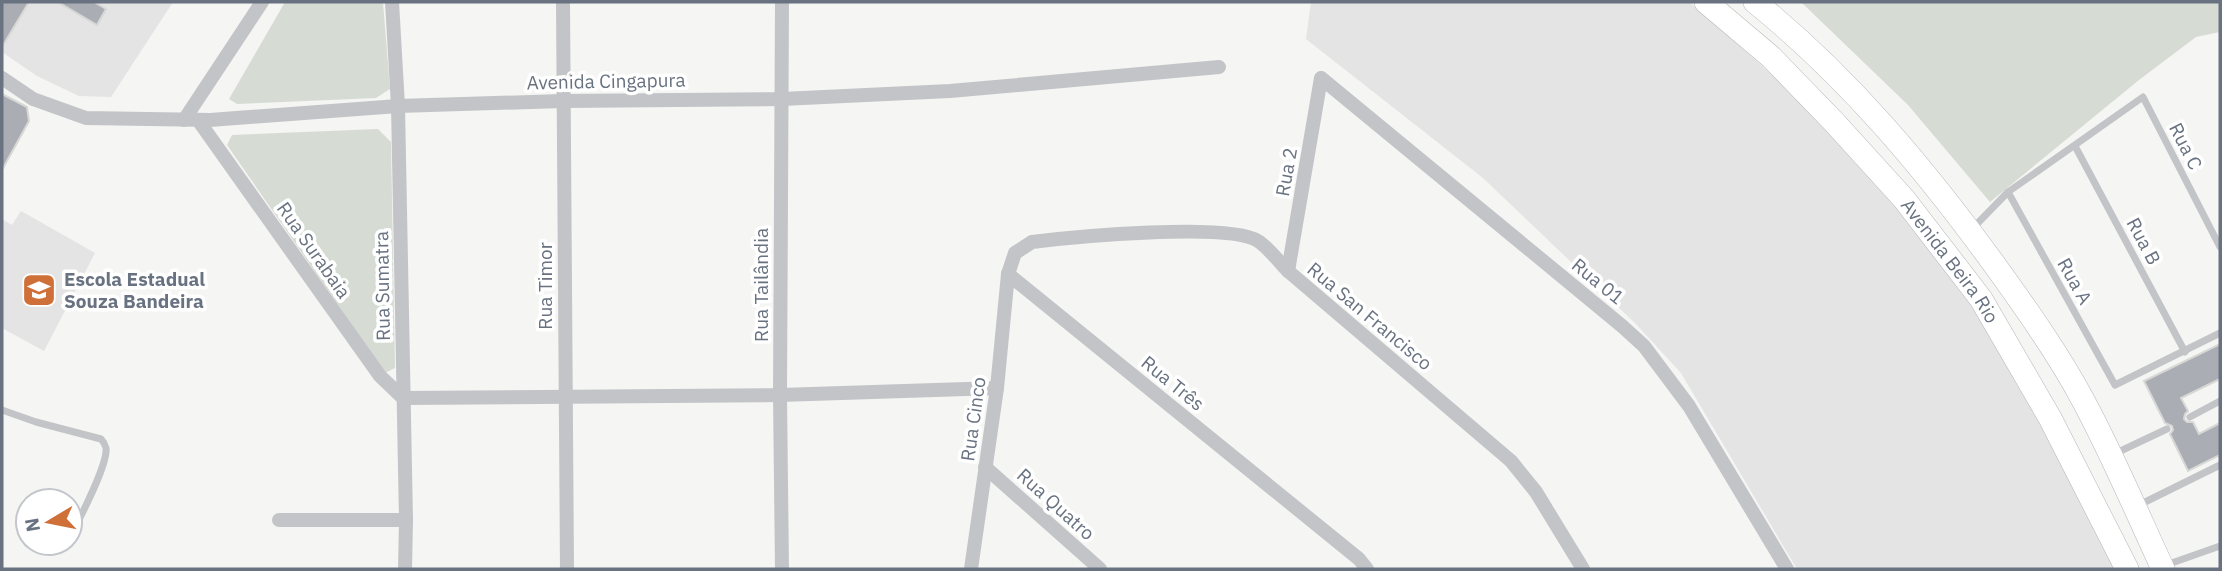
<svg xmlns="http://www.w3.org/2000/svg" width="2222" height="571" viewBox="0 0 2222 571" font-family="'IBM Plex Sans',sans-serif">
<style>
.built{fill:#e3e4e3}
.green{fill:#d6dcd4}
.building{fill:#aaaeb4;stroke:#d7d7d5;stroke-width:2}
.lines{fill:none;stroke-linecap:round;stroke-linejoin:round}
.primary-casing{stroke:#b3b6ba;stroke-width:24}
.lane{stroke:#c2c4c7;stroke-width:7}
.street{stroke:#c2c4c7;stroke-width:14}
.primary{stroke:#fff;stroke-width:23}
.labels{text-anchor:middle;stroke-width:7;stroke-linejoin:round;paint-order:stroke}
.street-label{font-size:19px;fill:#687280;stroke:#fff}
.poi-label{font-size:19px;font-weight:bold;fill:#687280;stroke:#fff;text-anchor:start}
</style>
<rect width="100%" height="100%" fill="#f5f5f3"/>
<g class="built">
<polygon points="2,2 173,2 111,97 79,96 37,76 2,52"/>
<polygon points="1311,2 1689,2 1818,115 1965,285 2047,425 2116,569 1797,569 1681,373 1635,323 1483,178 1306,39"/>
<polygon points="21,211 95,253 44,351 2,328 2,219 12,225"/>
</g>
<g class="green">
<polygon points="285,2 383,2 390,89 376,98 237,104 229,99"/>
<polygon points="1801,2 2220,2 2220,32 2196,37 2139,80 1990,202 1908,105"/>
<polygon points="378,129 391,142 395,368 385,373 227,145 232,135"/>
</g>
<g class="building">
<polygon points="2,2 29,2 2,47"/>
<polygon points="58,2 94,2 106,9 97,25"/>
<polygon points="2,94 27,107 29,121 2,170"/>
<polygon points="2220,344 2220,379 2181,398 2188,411 2185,414 2184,419 2187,422 2193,422 2199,434 2220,423 2220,455 2188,471 2170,434 2173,430 2172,426 2165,423 2144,381"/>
</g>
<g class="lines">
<g class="primary-casing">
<g id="primary">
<path id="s1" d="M1706 2 1771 57 1834 122 1904 199 1981 299 2050 418 2127 569"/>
<path d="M1755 2C1848 77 1924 168 1994 264 2025 307 2059 355 2084 402 2113 456 2137 513 2163 569"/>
</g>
</g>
<g class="lane">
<polyline points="2075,146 2185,352"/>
<polyline points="2008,192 2115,385 2220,333"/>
<polyline points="1973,228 2008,192 2143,97 2220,247"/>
<path d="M2 410 36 422 101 439C104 442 105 444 106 448 108 465 81 515 73 532"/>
<polyline points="2190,417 2220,401"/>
<polyline points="2114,454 2167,429"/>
<polyline points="2139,505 2220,465"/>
<polyline points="2166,565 2220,546"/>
</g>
<g class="street">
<polyline points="392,2 398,106 406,520 405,569"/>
<polyline points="563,2 567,569"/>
<polyline points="2,78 33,99 86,118 210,120 398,106 563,101 782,99 950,91 1219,67"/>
<polyline points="184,120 262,2"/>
<polyline points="198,120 380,376 403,398 780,395 997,388"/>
<polyline points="1288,271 1321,78 1622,326 1644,346 1689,406 1787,569"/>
<polyline points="985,467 1100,569"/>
<polyline points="279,520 406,520"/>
<polyline points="782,569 780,395 782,2"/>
<polyline points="971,569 997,388 1008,274"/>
<path d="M1367 569 1359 559 1008 274 1015 253 1032 242C1072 237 1229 222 1258 241 1269 248 1279 262 1288 271L1511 461 1536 492 1583 569"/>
</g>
<use href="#primary" class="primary"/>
</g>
<defs>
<g id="school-square" transform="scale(1.75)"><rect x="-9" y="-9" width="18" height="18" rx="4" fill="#cf7039" stroke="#fff"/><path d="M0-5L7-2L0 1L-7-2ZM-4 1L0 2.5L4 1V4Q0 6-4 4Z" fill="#fff"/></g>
</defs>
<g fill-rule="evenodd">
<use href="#school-square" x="39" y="290"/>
</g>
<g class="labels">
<g class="street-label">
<text transform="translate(606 81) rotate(-1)" y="7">Avenida Cingapura</text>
<text transform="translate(2186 146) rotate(63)" y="7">Rua C</text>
<text transform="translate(1286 172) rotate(-80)" y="7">Rua 2</text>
<text transform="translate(2144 241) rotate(62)" y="7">Rua B</text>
<text transform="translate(314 250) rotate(55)" y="7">Rua Surabaia</text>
<text dy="7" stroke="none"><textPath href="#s1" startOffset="357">Avenida Beira Rio</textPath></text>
<text transform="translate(1598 281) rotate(39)" y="7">Rua 01</text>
<text transform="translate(2075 281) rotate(61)" y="7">Rua A</text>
<text transform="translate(761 285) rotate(-90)" y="7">Rua Tailândia</text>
<text transform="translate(382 286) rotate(-91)" y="7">Rua Sumatra</text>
<text transform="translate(545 286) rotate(-90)" y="7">Rua Timor</text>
<text transform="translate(1370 316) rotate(40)" y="7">Rua San Francisco</text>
<text transform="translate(1173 383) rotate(39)" y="7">Rua Três</text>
<text transform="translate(973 419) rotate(-82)" y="7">Rua Cinco</text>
<text transform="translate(1056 504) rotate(42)" y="7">Rua Quatro</text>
</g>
<g class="poi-label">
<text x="64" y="286">Escola Estadual<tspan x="64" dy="22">Souza Bandeira</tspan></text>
</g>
</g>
<rect width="2222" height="571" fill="none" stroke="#687280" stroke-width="7"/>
<g transform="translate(49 522) rotate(260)"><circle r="33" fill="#ffffff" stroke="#c3c7cc" stroke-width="2"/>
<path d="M0-5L12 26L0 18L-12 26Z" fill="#cf7039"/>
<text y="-10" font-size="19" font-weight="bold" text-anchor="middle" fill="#687280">N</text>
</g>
</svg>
